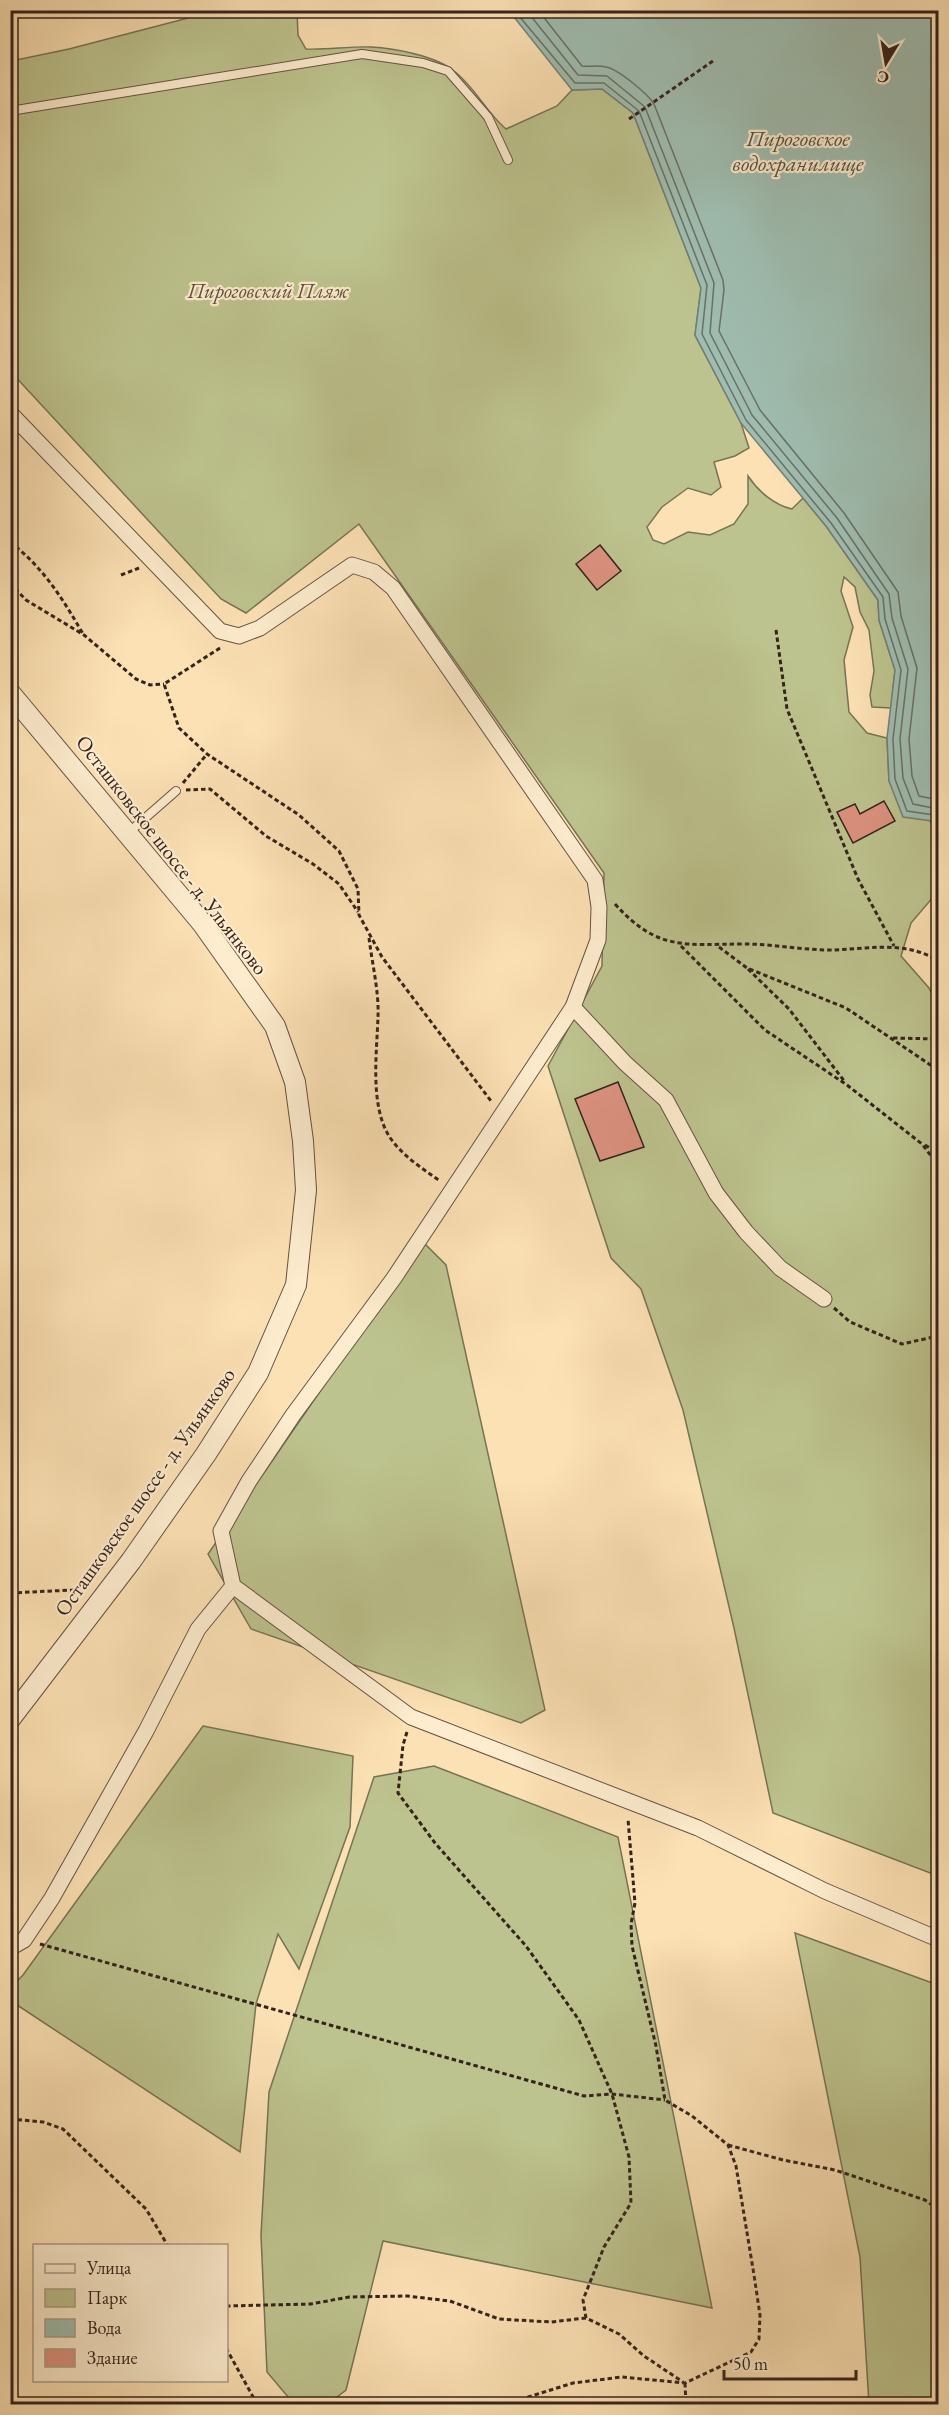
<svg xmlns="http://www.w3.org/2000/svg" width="949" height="2415" viewBox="0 0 949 2415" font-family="'EB Garamond',serif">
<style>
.green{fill:#bdc38e;stroke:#787356;stroke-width:1.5}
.water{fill:#9fbdb0;stroke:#747f75;stroke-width:1.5}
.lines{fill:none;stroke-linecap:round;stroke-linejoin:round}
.shore{stroke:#6a7066;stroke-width:1.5}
.building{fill:#dc9280;stroke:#34231d;stroke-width:1.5}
.service-casing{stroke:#665243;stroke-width:10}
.minor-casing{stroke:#665243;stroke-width:17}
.tertiary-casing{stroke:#665243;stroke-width:22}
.path{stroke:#34231d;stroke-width:3;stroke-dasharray:4.5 3;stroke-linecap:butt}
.service{stroke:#fdecce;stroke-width:8}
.minor{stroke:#fdecce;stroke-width:15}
.tertiary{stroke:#fdecce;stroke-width:20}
.labels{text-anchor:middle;stroke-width:4.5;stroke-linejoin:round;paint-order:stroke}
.park-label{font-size:21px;font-style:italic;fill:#5d533f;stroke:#fdecce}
.street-label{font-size:21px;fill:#34231d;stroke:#fdecce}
.water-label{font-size:22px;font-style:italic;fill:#545149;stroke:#fdecce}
</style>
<rect width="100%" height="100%" fill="#fce1b4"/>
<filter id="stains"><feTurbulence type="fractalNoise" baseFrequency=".00333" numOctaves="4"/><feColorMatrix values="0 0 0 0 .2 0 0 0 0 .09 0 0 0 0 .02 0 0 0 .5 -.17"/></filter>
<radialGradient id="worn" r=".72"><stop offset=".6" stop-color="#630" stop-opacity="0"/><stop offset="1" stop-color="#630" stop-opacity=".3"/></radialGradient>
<g class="green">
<path d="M215 11H297L298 35 306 49C328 50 349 46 371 47 394 48 436 56 454 71 475 87 486 112 506 129L557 106 572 90 602 89 633 113 701 288 695 335 741 423 749 448 735 456 714 462 721 487 711 495 688 488 662 507 647 527 653 540 664 544 688 532 710 535 734 524 748 504V476C758 491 774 505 792 509L803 498 826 526 878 600 879 620 895 670 891 708 872 707 870 695 874 671 869 630 860 612 855 587 844 577 841 591 853 627 844 660 849 712 867 733 887 738 889 781 938 829V896H934L911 923 901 956 929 988 938 1007V1876L773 1813 734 1628 683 1410 641 1289 611 1258 548 1066 602 966 604 873 359 524 246 613 221 599 11 372V61L69 49Z"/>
<polygon points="423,1242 446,1265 545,1710 521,1723 251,1629 208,1554"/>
<polygon points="203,1726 353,1756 350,1827 299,1969 278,1934 256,2004 240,2152 11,2001 11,1987 23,1975"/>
<polygon points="434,1766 618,1837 712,2308 383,2241 346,2390 328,2404 294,2404 267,2372 261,2235 269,2092 374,1777"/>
<polygon points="795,1933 938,1985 938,2404 869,2404 860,2257"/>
</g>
<polygon class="water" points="500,11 938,11 938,829 932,821 903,817 889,781 887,738 895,670 879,620 878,600 826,526 741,423 695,335 701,288 633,113 602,89 572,90 514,17"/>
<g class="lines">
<g class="shore">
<polyline points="514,10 575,83 604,83 639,111 707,285 702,334 746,420 831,523 883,597 885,619 901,670 893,739 895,779 907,811 934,815 938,819"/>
<polyline points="526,10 578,75 607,76 645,107 714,283 710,333 752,415 837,518 889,594 892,618 908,669 900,739 903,778 913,804 938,809"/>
<path d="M538 10 582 66C590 67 598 65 606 67 618 69 648 94 654 104L723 280 724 290 719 331 760 410 844 513 898 592 901 616 917 668 909 739 912 776 919 796 938 800"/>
</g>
</g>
<g class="building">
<polygon points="600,545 621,571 597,590 576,564"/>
<polygon points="884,801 895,821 853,843 837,812 855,804 860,814"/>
<polygon points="618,1082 644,1147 600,1161 575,1099"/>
</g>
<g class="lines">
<g class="service-casing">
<g id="service">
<polyline points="10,111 362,54 423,63 448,71 488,117 508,160"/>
<polyline points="128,833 176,791"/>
</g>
</g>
<g class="minor-casing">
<g id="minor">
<polyline points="10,413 220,631 239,636 260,628 352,565 374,572 393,588 595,880 599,907 598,940 573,1007 394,1278 293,1415 249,1481 221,1531 233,1586 411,1717 698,1828 825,1891 938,1939"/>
<polyline points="573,1007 625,1063 666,1100 716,1193 746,1232 780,1268 824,1299"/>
<polyline points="10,1948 24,1940 52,1898 146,1731 198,1629 233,1586"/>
</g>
</g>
<g class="tertiary-casing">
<polyline id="tertiary" points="10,693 202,923 275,1026 295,1082 303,1141 306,1190 296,1285 258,1373 206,1454 131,1561 10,1719"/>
</g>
<g class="path">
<polyline points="629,119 713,61"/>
<path d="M10 542C43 567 63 599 83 634"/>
<polyline points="121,575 139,568"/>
<polyline points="10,583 26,600 84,635 136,679 150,685 164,684"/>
<polyline points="776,630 787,709 858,879 894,946"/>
<polyline points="220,648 164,684 179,728 207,754 299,815 339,851 358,889 359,915 382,957 491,1101"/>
<polyline points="183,783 207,754"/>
<polyline points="186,790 210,789 266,836 313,864 339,884 358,912"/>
<path d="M615 904C658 952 686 944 744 944 773 944 802 950 831 950 868 949 906 940 938 961"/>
<path d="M369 938C372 963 379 991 378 1016 377 1052 369 1108 391 1139 404 1157 423 1169 440 1181"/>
<polyline points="681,946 765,1030 847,1085 922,1144 938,1165"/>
<polyline points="719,947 747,968 846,1008 938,1070"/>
<polyline points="748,969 789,1009 845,1082"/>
<polyline points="893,1038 938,1039"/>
<polyline points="925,1145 938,1153"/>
<polyline points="834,1308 850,1322 902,1344 938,1336"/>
<polyline points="10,1593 73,1590 92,1580"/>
<polyline points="407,1732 403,1745 398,1793 435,1843 526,1946 579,2020 612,2094 629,2157 631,2203 604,2247 583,2300 586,2318 619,2334 644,2356 683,2382"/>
<polyline points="40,1944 584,2096 612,2094 665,2100"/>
<polyline points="10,2119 43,2122 63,2129 146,2209 168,2246"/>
<polyline points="728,2145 783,2160 835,2170 925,2200 938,2209"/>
<polyline points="226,2306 311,2304 349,2297 407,2296 450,2301 499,2319 551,2322 586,2318"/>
<polyline points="226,2348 257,2404"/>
<polyline points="685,2383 686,2404"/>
<polyline points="506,2404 573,2383 622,2377 685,2383 751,2352 759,2339 760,2315 754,2275 736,2166 728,2145 692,2116 665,2100 656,2046 632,1946 631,1924 635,1903 628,1819"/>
</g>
<use href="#service" class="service"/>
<use href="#minor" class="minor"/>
<use href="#tertiary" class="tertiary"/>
</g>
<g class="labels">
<g class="park-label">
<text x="268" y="298">Пироговский Пляж</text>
</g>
<g class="street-label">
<text transform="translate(172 855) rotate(52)" y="7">Осташковское шоссе - д. Ульянково</text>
<text transform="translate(145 1492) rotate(-55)" y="7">Осташковское шоссе - д. Ульянково</text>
</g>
<g class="water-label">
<text x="798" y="146">Пироговское<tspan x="798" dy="25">водохранилище</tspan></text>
</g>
</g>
<rect width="949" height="2415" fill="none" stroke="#fce1b4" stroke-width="36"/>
<rect x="12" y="12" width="925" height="2391" fill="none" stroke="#34231d" stroke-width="3"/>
<rect x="18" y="18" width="913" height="2379" fill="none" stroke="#34231d" stroke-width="1.5"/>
<rect x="33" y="2244" width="195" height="138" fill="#fdecce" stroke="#ad9c87" stroke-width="1.5"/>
<rect x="45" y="2264" width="30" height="9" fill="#fdecce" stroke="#ad9c87" stroke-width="1.5"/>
<text x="87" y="2274" font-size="18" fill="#34231d">Улица</text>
<rect x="45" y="2289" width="30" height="18" fill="#bdc38e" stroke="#ad9c87" stroke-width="1.5"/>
<text x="87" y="2304" font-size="18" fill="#34231d">Парк</text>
<rect x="45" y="2319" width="30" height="18" fill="#9fbdb0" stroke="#ad9c87" stroke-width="1.5"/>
<text x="87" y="2334" font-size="18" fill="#34231d">Вода</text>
<rect x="45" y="2349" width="30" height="18" fill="#dc9280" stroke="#ad9c87" stroke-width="1.5"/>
<text x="87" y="2364" font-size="18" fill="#34231d">Здание</text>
<g transform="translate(886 63) rotate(191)" stroke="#fdecce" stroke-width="4.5" paint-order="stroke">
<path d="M0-4.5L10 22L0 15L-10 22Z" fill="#34231d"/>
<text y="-9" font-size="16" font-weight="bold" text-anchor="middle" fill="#34231d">С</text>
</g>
<path d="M724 2370v9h132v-9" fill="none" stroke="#34231d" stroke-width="3"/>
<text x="733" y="2370" font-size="18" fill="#34231d" stroke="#fdecce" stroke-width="4.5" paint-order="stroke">50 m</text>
<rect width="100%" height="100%" filter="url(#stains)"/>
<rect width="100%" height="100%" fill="url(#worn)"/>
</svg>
